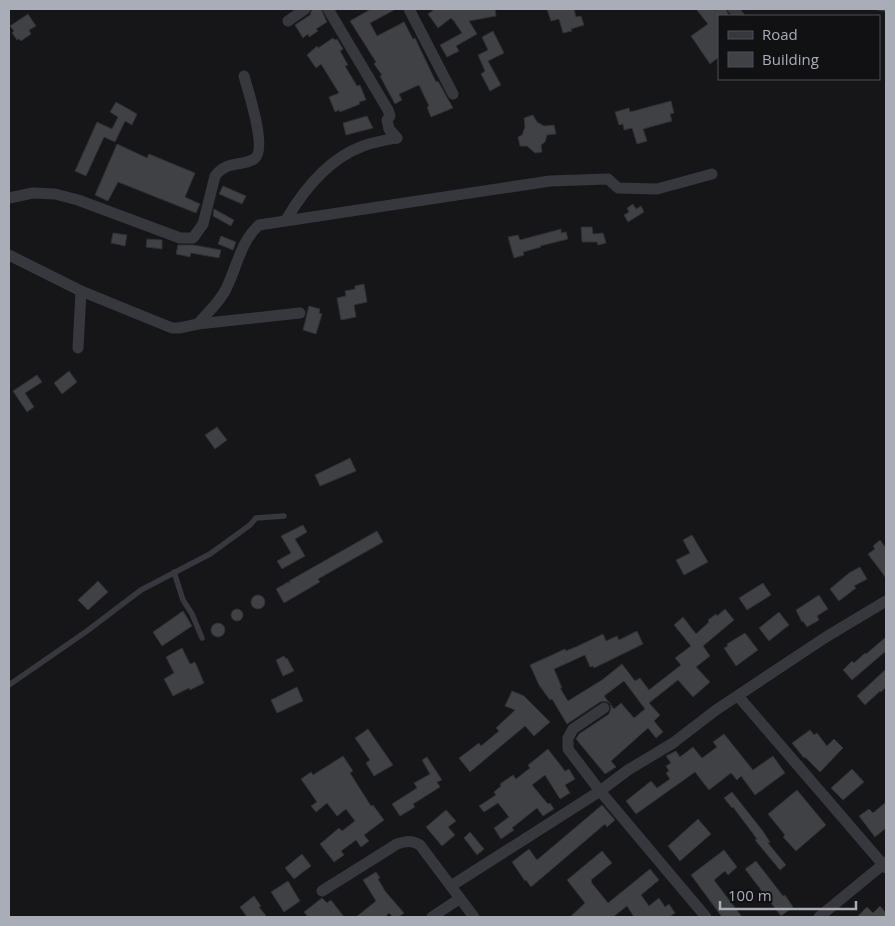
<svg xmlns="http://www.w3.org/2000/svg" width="895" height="926" viewBox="0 0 895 926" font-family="'Open Sans',sans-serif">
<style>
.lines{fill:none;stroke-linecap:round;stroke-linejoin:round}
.stream{stroke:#2c353c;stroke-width:2.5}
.building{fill:#404145;stroke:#303034;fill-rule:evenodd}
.service{stroke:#37383d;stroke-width:5.5}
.minor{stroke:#37383d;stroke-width:11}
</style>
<rect width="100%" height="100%" fill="#161618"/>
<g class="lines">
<polyline class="stream" points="877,9 886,11"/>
</g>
<g class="building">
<polygon points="312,9 321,9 327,22 316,29 318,31 309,37 308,34 303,38 295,25 310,15"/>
<polygon points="371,9 396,9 370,23 377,36 404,22 413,39 415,38 436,82 438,81 453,108 431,117 427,107 429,106 419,85 399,94 402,100 395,104 380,76 382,75 374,64 376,62 350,21"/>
<polygon points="435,9 495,9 496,16 469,21 477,34 456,46 459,51 447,57 440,45 462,33 454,21 451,18 438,28 428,14"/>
<polygon points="547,9 574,9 576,17 581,16 584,25 571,29 572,31 563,33 559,19 551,21"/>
<polygon points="696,9 726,9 729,16 719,16 719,57 710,64 691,36 708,24"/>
<polygon points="28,14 36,26 29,30 31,34 21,41 19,39 17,40 12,33 14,31 10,26"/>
<polygon points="493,31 504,53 488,61 501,85 490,91 481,74 485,71 478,55 488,50 482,37"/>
<polygon points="333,38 335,40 337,39 343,49 340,51 348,65 345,66 357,86 360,85 366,100 359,102 360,104 340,112 339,110 335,112 329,97 339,93 321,64 316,68 307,55 317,46 318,48"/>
<polygon points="671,101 674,113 670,114 672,121 643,129 647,141 637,144 632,128 624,130 623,124 619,125 615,112 629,108 630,112"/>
<polygon points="116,102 137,114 132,125 125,121 115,142 104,137 86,176 75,171 97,122 112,129 118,117 110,112"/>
<polygon points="533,115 537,122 544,126 554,125 556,134 547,135 545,142 541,145 542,152 535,153 527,146 520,146 518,137 522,135 525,127 524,118"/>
<polygon points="367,116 373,128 346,135 343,123"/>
<polygon points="117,144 147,158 149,154 195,173 185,197 200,204 196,213 118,182 108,201 95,195"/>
<polygon points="223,186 246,196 242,204 219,194"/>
<polygon points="633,204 636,209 641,206 644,212 628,222 624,215 629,212 627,208"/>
<polygon points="214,209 234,220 231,226 213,216"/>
<polygon points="581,227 592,227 593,234 603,233 606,243 598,245 597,242 582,242"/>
<polygon points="561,229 561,233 566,232 568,239 540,246 541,247 523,252 524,255 514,258 508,237 518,235 520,240"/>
<polygon points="113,233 127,235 125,246 111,243"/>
<polygon points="221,236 236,242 233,250 218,244"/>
<polygon points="147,239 162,240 162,249 146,247"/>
<polygon points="178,245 194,245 221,250 219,258 191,253 190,257 176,254"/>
<polygon points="364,284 367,302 354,305 356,317 341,320 337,298 346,296 345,291 355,289 355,286"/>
<polygon points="309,306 320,309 319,313 322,314 316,334 303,330"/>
<polygon points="69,371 77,382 62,394 54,383"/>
<polygon points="37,375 42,382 25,393 34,407 27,412 13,391"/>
<polygon points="217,427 227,440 215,449 205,435"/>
<polygon points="350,458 356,471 320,486 315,475"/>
<polygon points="303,525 307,532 295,539 305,556 282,569 277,561 291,553 281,536"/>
<polygon points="377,531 383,542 318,579 320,582 284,603 276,589 288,582 290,583 289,581"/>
<polygon points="692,535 708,562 684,575 676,560 690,553 683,540"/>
<polygon points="880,540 886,548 886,578 868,554 875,549 873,546"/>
<polygon points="860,567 867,579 854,586 856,588 839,601 830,589 849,573"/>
<polygon points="98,581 108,592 88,610 78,600"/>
<polygon points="763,583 771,595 747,610 739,598"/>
<circle cx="258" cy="602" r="7"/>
<polygon points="819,595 828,609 817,616 819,620 807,627 803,621 802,622 796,610"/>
<circle cx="237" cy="615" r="6"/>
<path d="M725 609 734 620 703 646 710 656 696 667 710 682 693 697 678 680 649 703 660 715 654 721 663 732 656 738 648 728 611 761 616 767 605 774 576 739 579 734 609 714 611 708 610 703 604 701 600 702 567 724 552 699 550 700 539 685 530 665 565 649 566 651 578 646 603 634 606 641 617 636 619 640 637 631 643 644 594 668 593 666 590 667 585 655 554 669 562 688H560L568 701 602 680 622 664 635 681 640 678 649 690 681 665 675 658 691 646 674 625 683 617 696 634 709 622 708 620 716 614 717 616ZM624 681 645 709 634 718 621 703 614 709 604 696Z"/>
<polygon points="183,611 192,626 162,646 153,632"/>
<polygon points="779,612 789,625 769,641 759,628"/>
<circle cx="218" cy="630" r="7"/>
<polygon points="745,633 758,650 736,666 724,648 728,646 727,644"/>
<polygon points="886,637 886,651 852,680 843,670 852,661 854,663 865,653 866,654"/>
<polygon points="182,648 190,664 195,662 204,683 190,690 189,688 173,696 164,679 174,673 166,657"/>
<polygon points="284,656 286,659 287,658 294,671 283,676 276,660"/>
<polygon points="886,669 886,687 881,692 880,691 865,705 857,696"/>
<polygon points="297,687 303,701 277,713 271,700"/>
<polygon points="512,691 524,696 550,722 534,736 525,726 470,772 459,758 479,743 481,746 499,731 496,728 515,710 505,706"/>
<polygon points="368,729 393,765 374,776 366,763 370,760 355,738"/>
<polygon points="810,730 814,735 817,733 827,746 834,739 843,748 820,772 805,757 804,758 792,743"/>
<polygon points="724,734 753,770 773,756 785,773 755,795 741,776 737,780 731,773 709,790 695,772 636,814 626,801 651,781 657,788 670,779 666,773 669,771 666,766 671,763 666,756 676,751 680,757 693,747 702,758 717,747 713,742"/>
<polygon points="548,749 565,771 569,769 575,779 565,785 570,793 560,799 545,775 532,785 548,804 550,803 554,809 543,816 537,808 512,828 514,830 501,839 494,828 509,817 498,803 484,812 479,806 496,795 494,792 501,786 500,784 513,775 516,779 530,768 528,765"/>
<polygon points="343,756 353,771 350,773 371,806 373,805 384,820 364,835 369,841 361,847 356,840 341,851 344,855 334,862 320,844 339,828 342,831 355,821 346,809 337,816 327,803 316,812 311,806 317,802 301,779 311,772 313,775"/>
<polygon points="427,757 442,780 437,782 440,787 413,804 415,807 400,816 392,804 417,788 414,783 430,774 422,760"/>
<polygon points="852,769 864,782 843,800 831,788"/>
<polygon points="797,790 826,825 796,851 783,837 785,835 768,814"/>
<polygon points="732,792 762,830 770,842 768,843 786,865 780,870 755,840 757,839 733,807 732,808 724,798"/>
<polygon points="886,802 886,828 875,837 859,816 869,809 873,813"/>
<polygon points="602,805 615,820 607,827 605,824 531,887 526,880 525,881 512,862 529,849 537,860"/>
<polygon points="446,810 456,821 448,827 455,835 442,846 426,827"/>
<polygon points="698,819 711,834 680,861 668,846"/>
<polygon points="470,832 484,849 477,855 464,838"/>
<polygon points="724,850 737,867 728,875 725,871 714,880 742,917 722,917 691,875"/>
<polygon points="602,851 612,863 591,880 592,881 591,882 608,903 650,869 659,880 641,895 649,906 659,898 665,907 669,904 675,913 669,917 634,917 627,906 613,917 570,917 585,903 567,880"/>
<polygon points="302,854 311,866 294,879 285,868"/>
<polygon points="756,861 783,896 785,895 793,907 781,916 745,869"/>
<polygon points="376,872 380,878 378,879 385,891 404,913 399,917 393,917 389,913 385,917 356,917 376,901 363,880"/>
<polygon points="288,881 300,901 284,912 271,892"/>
<polygon points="254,896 261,906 259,907 267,917 247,917 240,907"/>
<polygon points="322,898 327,903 331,900 344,917 308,917 304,912"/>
<polygon points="880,906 886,913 886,917 857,917 867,907 873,913"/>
</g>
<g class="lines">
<g class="service">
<polyline points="174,572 183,600 192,614 202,638"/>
<polyline points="9,685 87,631 141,590 210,554 250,525 256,518 284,516"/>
</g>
<g class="minor">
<polyline points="328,9 388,110 390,116 387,120 389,129 397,138"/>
<polyline points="409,9 453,94"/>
<polyline points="733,9 739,16"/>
<polyline points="288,21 305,9"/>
<path d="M9 198 33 193 55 194 78 200 180 238H193L203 224 215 176C227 160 241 167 254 159 268 150 248 91 244 76"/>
<path d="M286 220C304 189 328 159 363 146 374 142 386 140 397 138"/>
<polyline points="9,255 81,291 172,328 179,328 198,324 300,313"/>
<path d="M198 324C208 312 221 301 227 287 237 266 241 241 259 225L550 181 608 179 618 188 657 189 712 174"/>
<polyline points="78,348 81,291"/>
<polyline points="738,696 886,868"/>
<polyline points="604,708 573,729 568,738 568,749 600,791 706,917"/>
<polyline points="451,886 600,791 628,770 673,743 716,710 826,637 886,601"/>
<path d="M322 891 397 844C407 841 411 840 420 845L474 917"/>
<polyline points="432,917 459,899"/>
<polyline points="819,917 886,862"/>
</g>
</g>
<rect width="895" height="926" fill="none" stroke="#a8adb8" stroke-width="20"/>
<rect x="718" y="15" width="162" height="65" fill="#111113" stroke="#4d4f55"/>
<rect x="728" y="31" width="25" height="8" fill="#37383d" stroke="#4d4f55"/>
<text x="762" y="40" font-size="15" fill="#a8adb8">Road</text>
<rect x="728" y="52" width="25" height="15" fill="#404145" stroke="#4d4f55"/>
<text x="762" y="65" font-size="15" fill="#a8adb8">Building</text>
<path d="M720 901v8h136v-8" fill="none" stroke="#a8adb8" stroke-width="2.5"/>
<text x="728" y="901" font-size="15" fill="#a8adb8" stroke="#111113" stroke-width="4" paint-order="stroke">100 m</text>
</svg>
